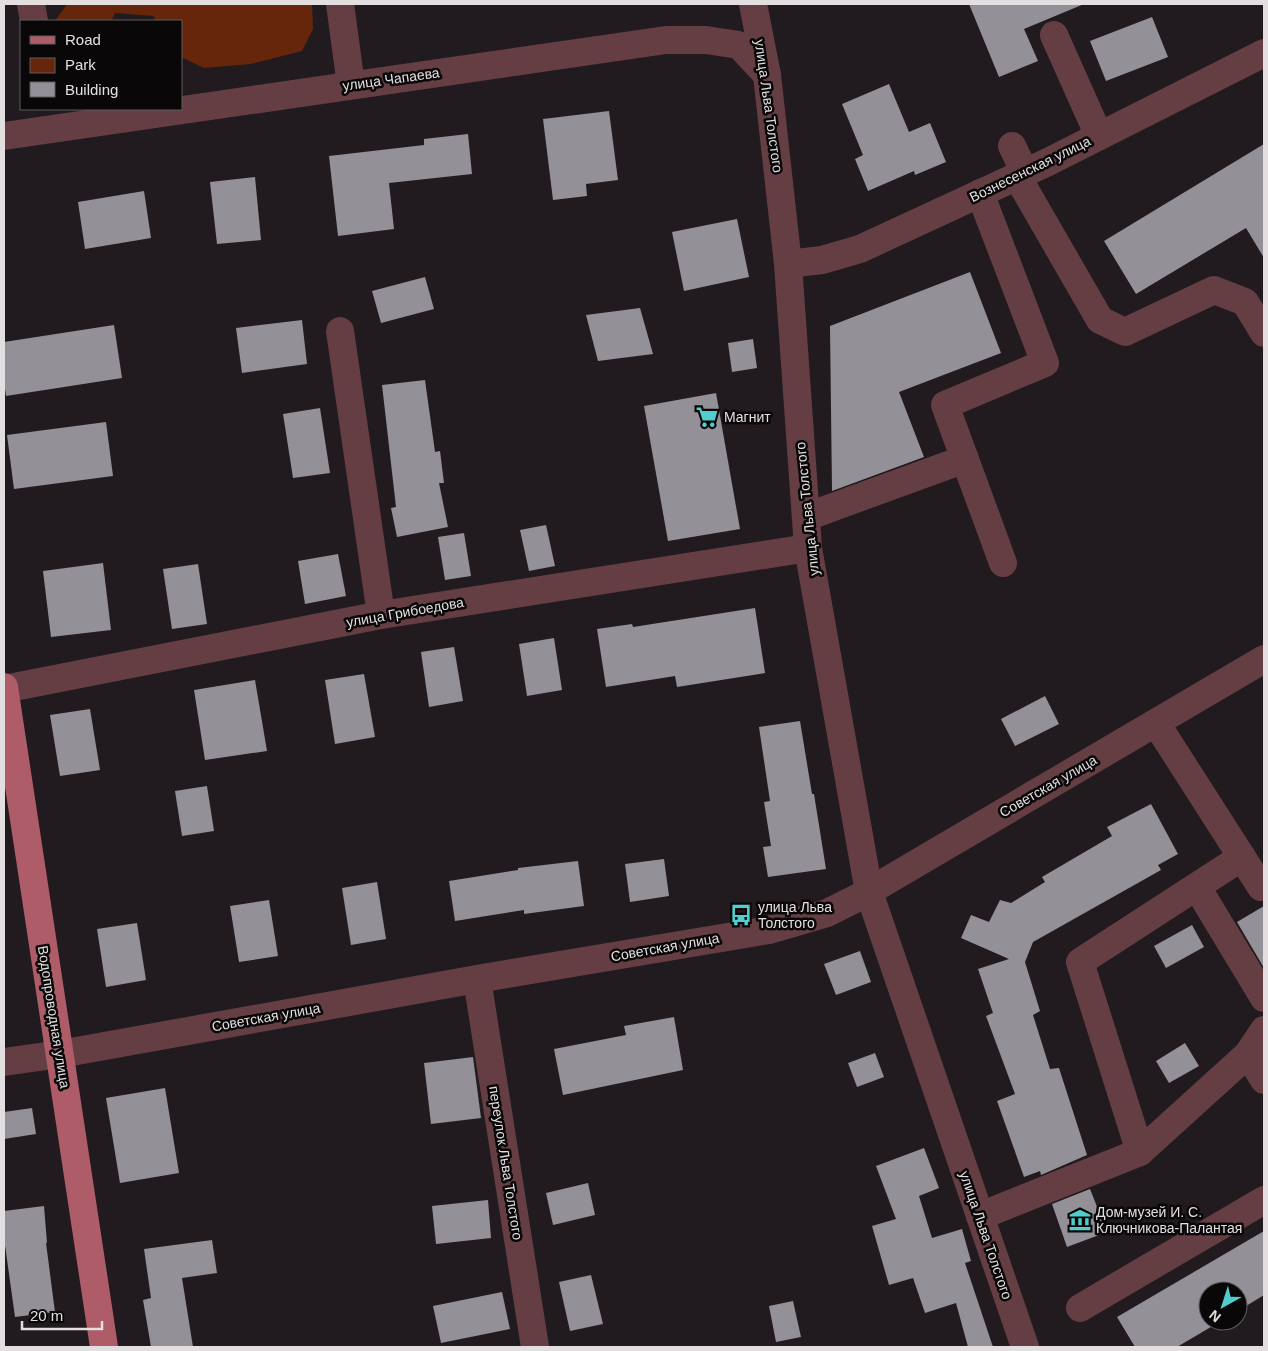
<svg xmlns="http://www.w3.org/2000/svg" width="1268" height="1351" viewBox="0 0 1268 1351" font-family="Helvetica,sans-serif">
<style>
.green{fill:#66260b}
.building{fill:#949097}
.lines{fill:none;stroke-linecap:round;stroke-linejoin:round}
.minor{stroke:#653e43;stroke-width:28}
.major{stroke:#ad5c68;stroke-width:28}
.labels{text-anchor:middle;stroke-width:5;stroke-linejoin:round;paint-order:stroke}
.street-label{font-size:14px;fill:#e3dfe1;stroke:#090708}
.poi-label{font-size:14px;fill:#e3dfe1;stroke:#090708;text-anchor:start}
</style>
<rect width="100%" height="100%" fill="#211b1f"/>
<polygon class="green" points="67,4 312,4 313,29 302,51 251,64 204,68 181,57 181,21 155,21 154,16 115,13 111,21 55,21"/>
<g class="building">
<polygon points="969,4 1084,4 1024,29 1038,61 999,77"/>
<polygon points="1152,17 1168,57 1106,81 1090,41"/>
<polygon points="889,84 909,132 930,123 946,162 915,175 914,171 868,191 855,159 863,155 842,104"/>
<polygon points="609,111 618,180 586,184 587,196 553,200 543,119"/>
<polygon points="468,134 472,174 389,183 394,229 338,236 329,156 424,145 424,139"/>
<polygon points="1264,144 1264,258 1246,228 1136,294 1104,241"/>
<polygon points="255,177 261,240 217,244 210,182"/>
<polygon points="144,191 151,238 85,249 78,202"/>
<polygon points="737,219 749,277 684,291 672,232"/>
<polygon points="970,272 1001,353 899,392 924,457 832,491 830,326"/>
<polygon points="425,277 434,309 381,323 372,291"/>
<polygon points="640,308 653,354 598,361 586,315"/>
<polygon points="302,320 307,364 242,373 236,328"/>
<polygon points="114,325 122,378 6,396 4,382 4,342"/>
<polygon points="753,339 757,368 732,372 728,343"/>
<polygon points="425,380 435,452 440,451 444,483 439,483 448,527 397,537 391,508 396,507 382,385"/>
<polygon points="716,393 740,529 668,541 644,406"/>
<polygon points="320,408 330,473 293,478 283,414"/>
<polygon points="106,422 113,476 14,489 7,435"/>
<polygon points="546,525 555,566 529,571 520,530"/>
<polygon points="464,533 471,576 445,580 438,537"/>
<polygon points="338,554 346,596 305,604 298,561"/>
<polygon points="103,563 111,630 51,637 43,571"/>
<polygon points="198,564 207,624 172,629 163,569"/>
<polygon points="755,608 765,673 677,687 675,676 606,687 597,629 632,624 633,627"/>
<polygon points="554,638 562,690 527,696 519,644"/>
<polygon points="454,647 463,701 429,707 421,652"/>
<polygon points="364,674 375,737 335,744 325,680"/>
<polygon points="255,680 267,751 205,760 194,690"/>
<polygon points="1045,696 1059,724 1015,746 1001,719"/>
<polygon points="90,709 100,770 60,776 50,715"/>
<polygon points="800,721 812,794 814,794 826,869 768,877 763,847 771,846 764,802 770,801 759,727"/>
<polygon points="207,786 214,831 182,836 175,791"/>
<polygon points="1151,804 1178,854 1158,865 1161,870 1033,942 1025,962 1040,1011 1033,1015 1050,1069 1059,1068 1087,1155 1041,1175 1040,1171 1024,1177 997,1101 1015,1094 986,1016 993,1013 978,969 1009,959 961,938 971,915 989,922 1000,900 1011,903 1045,882 1042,877 1112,836 1107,827"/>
<polygon points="664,859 669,896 630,902 625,864"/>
<polygon points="578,861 584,906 524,914 524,910 455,921 449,881 518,870 518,868"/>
<polygon points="377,882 386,939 351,945 342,888"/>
<polygon points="269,900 278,956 239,962 230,906"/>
<polygon points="1264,906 1264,968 1237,922"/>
<polygon points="137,923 146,980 106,987 97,929"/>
<polygon points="1192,925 1204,947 1166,968 1154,946"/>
<polygon points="860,951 871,982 836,995 824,964"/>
<polygon points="674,1017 683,1070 563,1095 554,1049 626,1035 624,1026"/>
<polygon points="1185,1043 1199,1066 1169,1083 1156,1061"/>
<polygon points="875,1053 884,1077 857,1087 848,1063"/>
<polygon points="473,1057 481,1118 431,1124 424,1063"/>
<polygon points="165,1088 179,1173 120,1183 106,1098"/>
<polygon points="32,1108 36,1134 4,1139 4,1112"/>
<polygon points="924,1148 939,1188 919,1196 932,1238 962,1229 971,1261 965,1263 993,1347 968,1347 956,1303 925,1313 913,1278 889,1285 872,1226 896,1219 876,1166"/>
<polygon points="588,1183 595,1215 553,1225 546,1193"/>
<polygon points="1090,1189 1107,1232 1067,1247 1052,1204"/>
<polygon points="488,1200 491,1238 436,1244 432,1206"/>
<polygon points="44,1206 47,1243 46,1243 55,1312 15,1317 4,1238 4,1211"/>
<polygon points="1264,1231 1264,1295 1238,1311 1238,1291 1208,1291 1208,1321 1221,1321 1177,1347 1135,1347 1117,1317"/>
<polygon points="212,1240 217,1273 182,1278 193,1347 151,1347 143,1300 151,1298 144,1249"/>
<polygon points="591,1275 603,1324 570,1331 559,1282"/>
<polygon points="502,1292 510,1329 441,1343 433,1306"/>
<polygon points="793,1301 801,1337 776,1342 769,1306"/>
</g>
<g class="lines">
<g class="minor">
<polyline points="31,4 34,21"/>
<polyline points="340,4 351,85"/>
<polyline points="753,4 767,75 788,264 808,548 869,892 1025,1347"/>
<polyline points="1054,35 1099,136"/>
<polyline points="4,136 666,40 706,40 739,45 767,75"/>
<polyline points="1012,146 1025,173"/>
<polyline points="1017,176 1100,320 1125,332 1214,290 1245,302 1264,333"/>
<polyline points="980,193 1045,363 945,405 1003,563"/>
<polyline points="788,264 822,260 860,249 1048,162 1264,53"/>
<polyline points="340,331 381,615"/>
<polyline points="806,517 965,459"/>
<polyline points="4,689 381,615 808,548"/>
<polyline points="1156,723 1261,887 1264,885"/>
<polyline points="1242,857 1080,962 1140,1152 1248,1054 1264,1080"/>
<polyline points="1197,887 1264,998"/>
<polyline points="477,979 535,1347"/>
<polyline points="1248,1054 1264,1030"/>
<polyline points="4,1062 60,1054 477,979 769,930 827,913 861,896 1264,659"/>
<polyline points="980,1216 1140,1152"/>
<polyline points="1080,1308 1264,1200"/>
</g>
<polyline class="major" points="4,687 104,1347"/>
</g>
<defs>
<g id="supermarket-bare" transform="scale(1.725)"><path d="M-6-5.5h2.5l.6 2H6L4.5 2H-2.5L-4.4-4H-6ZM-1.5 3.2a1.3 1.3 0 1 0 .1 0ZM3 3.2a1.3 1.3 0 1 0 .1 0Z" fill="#52cdcd" stroke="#090708" stroke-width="2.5" paint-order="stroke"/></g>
<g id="bus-bare" transform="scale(1.725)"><path d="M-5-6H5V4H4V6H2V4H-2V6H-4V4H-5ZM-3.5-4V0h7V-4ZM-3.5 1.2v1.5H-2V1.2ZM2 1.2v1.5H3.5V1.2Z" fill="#52cdcd" stroke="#090708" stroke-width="2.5" paint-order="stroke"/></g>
<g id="museum-bare" transform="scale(1.725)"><path d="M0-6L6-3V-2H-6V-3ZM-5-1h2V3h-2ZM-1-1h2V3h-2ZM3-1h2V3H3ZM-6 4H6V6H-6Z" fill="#52cdcd" stroke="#090708" stroke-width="2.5" paint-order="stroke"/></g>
</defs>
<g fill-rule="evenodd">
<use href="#supermarket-bare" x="707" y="417"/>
<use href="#bus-bare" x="741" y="915"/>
<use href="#museum-bare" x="1080" y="1220"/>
</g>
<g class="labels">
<g class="street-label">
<text transform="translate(391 79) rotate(-8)" y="5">улица Чапаева</text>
<text transform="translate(769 106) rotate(82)" y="5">улица Льва Толстого</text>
<text transform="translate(1030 169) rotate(-26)" y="5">Вознесенская улица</text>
<text transform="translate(807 509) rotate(-96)" y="5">улица Льва Толстого</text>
<text transform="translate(405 612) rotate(-10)" y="5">улица Грибоедова</text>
<text transform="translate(1048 786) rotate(-30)" y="5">Советская улица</text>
<text transform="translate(665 947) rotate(-10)" y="5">Советская улица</text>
<text transform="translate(54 1017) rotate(81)" y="5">Водопроводная улица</text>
<text transform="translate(266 1017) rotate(-10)" y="5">Советская улица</text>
<text transform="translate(506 1163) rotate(81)" y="5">переулок Льва Толстого</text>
<text transform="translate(986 1235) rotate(71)" y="5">улица Льва Толстого</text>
</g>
<g class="poi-label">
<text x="724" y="422">Магнит</text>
<text x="758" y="912">улица Льва<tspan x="758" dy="16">Толстого</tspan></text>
<text x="1096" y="1217">Дом-музей И. С.<tspan x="1096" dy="16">Ключникова-Палантая</tspan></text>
</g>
</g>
<rect width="1268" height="1351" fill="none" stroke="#e3dfe1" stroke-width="10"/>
<rect x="20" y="20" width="162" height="90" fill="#090708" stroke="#605d5f"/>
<rect x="30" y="36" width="25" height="8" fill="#ad5c68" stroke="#605d5f"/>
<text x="65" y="45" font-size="15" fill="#e3dfe1">Road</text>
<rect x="30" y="58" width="25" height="15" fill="#66260b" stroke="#605d5f"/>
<text x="65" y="70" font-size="15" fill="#e3dfe1">Park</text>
<rect x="30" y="82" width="25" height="15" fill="#949097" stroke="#605d5f"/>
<text x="65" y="95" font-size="15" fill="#e3dfe1">Building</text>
<g transform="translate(1223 1306) rotate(219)"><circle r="24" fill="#090708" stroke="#605d5f"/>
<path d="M0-4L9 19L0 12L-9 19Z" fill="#52cdcd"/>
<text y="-8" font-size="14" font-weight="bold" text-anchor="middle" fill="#e3dfe1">N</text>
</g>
<path d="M22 1321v8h80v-8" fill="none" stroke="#e3dfe1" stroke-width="2.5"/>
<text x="30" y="1321" font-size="15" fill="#e3dfe1" stroke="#090708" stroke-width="4" paint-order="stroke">20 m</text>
</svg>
